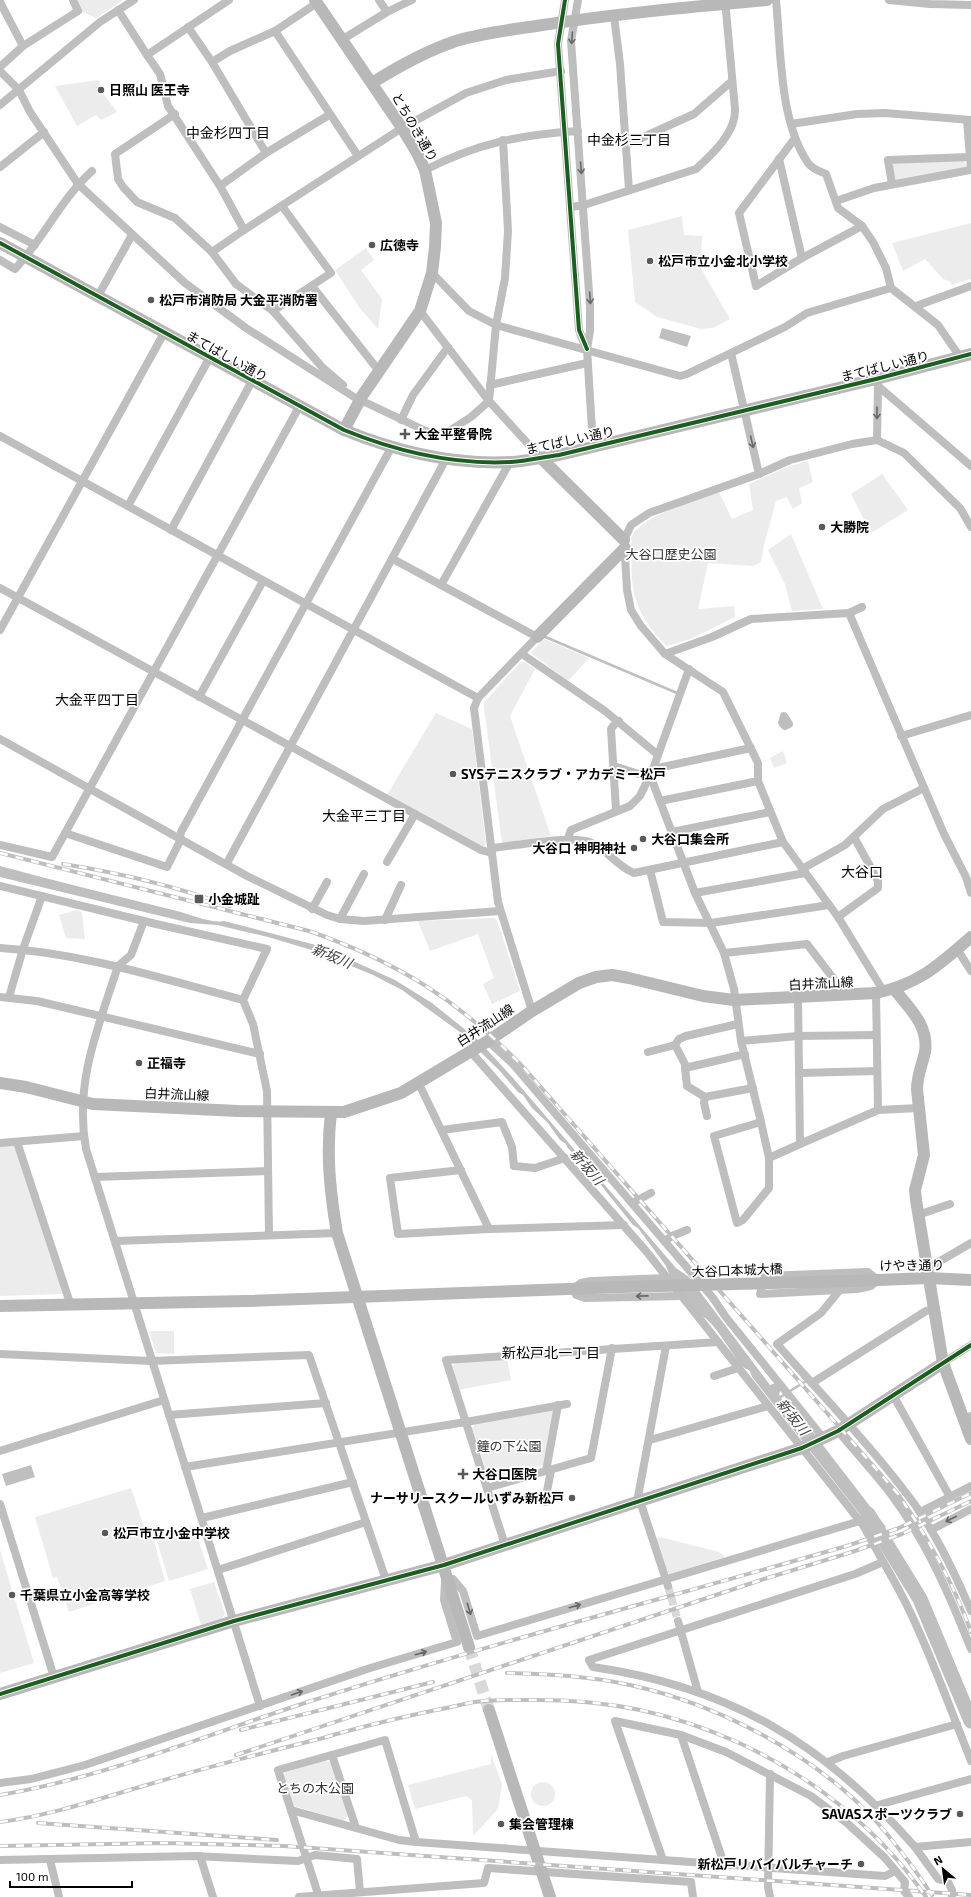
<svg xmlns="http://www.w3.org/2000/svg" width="971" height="1897" viewBox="0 0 971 1897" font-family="'Exo 2','Noto Sans JP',sans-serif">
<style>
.green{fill:#ececec}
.water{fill:#bfbfbf}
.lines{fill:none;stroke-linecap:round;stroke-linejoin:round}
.stream{stroke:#bfbfbf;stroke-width:2.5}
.river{stroke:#bfbfbf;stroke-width:15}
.street-tunnel{stroke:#d9d9d9;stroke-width:8;stroke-dasharray:8 4;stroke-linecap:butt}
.secondary-tunnel{stroke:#d9d9d9;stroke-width:12;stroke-dasharray:12 6;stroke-linecap:butt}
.street{stroke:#bebebe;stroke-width:8}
.secondary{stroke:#b8b8b8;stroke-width:12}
.rail-casing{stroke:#bebebe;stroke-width:4}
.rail{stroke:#fff;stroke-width:2.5;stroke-dasharray:8;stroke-linecap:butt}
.secondary-bridge{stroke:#b8b8b8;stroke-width:12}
.cycleway-casing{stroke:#fff;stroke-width:6}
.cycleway{stroke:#1b5e20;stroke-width:4}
.oneway{stroke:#686868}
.poi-dot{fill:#595959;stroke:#fff;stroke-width:1.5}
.labels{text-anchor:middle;stroke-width:3.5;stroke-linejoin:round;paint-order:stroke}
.poi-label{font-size:13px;font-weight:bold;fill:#000;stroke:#fff;text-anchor:start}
.street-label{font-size:13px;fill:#000;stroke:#fff}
.park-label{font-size:13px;fill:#333;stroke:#fff}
.neighbourhood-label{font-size:14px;fill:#000;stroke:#fff}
.water-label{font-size:14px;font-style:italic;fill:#444;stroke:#fff}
</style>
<rect width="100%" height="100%" fill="#fff"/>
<g class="green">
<polygon points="76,0 123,0 96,18 81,11"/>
<polygon points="99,80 104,95 117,112 101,120 96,115 77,126 55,86"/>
<polygon points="964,160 967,168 895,181 892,164 918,161"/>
<polygon points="682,216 684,235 702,236 700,267 730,319 713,328 701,329 657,317 635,302 628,230"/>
<polygon points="971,223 971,279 952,285 949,281 943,279 925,259 903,271 892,243"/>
<polygon points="366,248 374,260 361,270 382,299 378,329 359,307 335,270"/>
<path d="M808 461 813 482 799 488 802 503 793 509 787 497 776 501 764 545 761 562 753 566 708 563 698 609 734 606 735 617 691 639 667 646C639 619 629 594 632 556 633 547 628 538 636 530 653 513 696 500 719 492L732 519 753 510 749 484 787 467Z"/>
<polygon points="882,474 908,510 871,533 851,494"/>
<polygon points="791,534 823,609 792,611 785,584 768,550"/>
<polygon points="544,639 589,658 568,681 531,653"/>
<polygon points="521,662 525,662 535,669 510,716 551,836 502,843 484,708 484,702"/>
<polygon points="436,713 472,729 486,844 482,847 387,795"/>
<polygon points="783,751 787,763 774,768 770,758"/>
<polygon points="77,910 82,912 85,939 66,938 59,915"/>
<polygon points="494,918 497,920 520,991 492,1004 483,984 494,978 478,934 430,951 418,921"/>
<polygon points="15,1144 63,1294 0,1296 0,1146"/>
<polygon points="149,1331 174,1331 174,1354 156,1353"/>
<polygon points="507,1359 511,1380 458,1390 452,1366 457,1362"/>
<polygon points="554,1409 543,1465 493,1481 489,1479 472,1428 475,1424"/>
<polygon points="131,1488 144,1527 150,1526 165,1581 69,1612 57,1577 53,1578 35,1517"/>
<polygon points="194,1526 208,1569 169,1581 156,1538"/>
<polygon points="660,1537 719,1552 725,1557 670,1574 668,1573 655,1539"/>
<polygon points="0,1550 34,1663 0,1673"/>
<polygon points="214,1582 225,1614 221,1619 201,1625 190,1589"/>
<polygon points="491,1754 502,1784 498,1809 473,1836 472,1800 466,1796 415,1809 408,1785 491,1764"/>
<polygon points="326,1760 333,1764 348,1816 344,1821 294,1806 284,1776 286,1772"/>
<circle cx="543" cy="1794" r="12"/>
</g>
<g class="water">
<polygon points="662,328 691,336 687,347 659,338"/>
<path d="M0 866C59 882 118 896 177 911 189 914 213 924 224 921L312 944 331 951 395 980 432 1003 478 1040 513 1078 676 1268 689 1277 770 1385 782 1381 783 1384 779 1394 784 1403 802 1418 886 1527 874 1532 752 1377 750 1371C747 1369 745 1369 742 1366 732 1355 712 1318 701 1316L671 1278 666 1266 638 1228 633 1225 588 1169 567 1147 566 1144 560 1140 547 1122 532 1108 523 1095 518 1092 499 1070 461 1033 402 990 373 975 315 951 268 937 217 925 190 923 0 877Z"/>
<polygon points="31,1465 35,1477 6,1486 2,1474"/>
</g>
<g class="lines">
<g class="stream">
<polyline points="543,636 677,693"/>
<polyline points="779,1398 806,1381"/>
</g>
<polyline class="river" points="868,1514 920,1599 971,1721"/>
<polyline class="street-tunnel" points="668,1586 678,1621"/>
<polyline class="secondary-tunnel" points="469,1647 489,1710"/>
<g class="street">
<polyline points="229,0 147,55 160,74 168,106 220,186 244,230"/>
<polyline points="379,0 387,12"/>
<polyline points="565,0 558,44 579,330 586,349"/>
<polyline points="578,0 571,41 590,306 590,331 587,349 593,446"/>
<path d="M776 0C781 49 779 121 808 163 812 169 819 171 826 174L838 208 862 226 873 242 886 268 891 288 938 325 960 357"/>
<polyline points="889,0 930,4 971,5"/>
<polyline points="0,2 23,46"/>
<polyline points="118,10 147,55"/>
<polyline points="614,16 620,64 629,190"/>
<polyline points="188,27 212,62 266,153"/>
<polyline points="275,31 317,3"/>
<polyline points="343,39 387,12 412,0"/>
<polyline points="212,62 230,51 275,31 358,156"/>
<polyline points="0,67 23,46 78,11 73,0"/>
<polyline points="0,71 19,90 30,112 78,184 185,283 246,328 354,397 428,432 438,434 449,431 471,417 489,401 496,325 505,278 508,231 503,140"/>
<polyline points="0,105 100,22 134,0"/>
<polyline points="175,114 115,154 118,179 123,187 137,202 175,218 212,252"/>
<polyline points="967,120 971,170"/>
<polyline points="791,124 857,114 885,113 971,120"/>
<polyline points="795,138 739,213 756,286 802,258 862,226"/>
<polyline points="626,145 694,114 732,81"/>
<polyline points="779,159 802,258"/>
<polyline points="0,167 44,132"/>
<path d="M425 170C478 143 519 135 578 131"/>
<polyline points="892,184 888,160 970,157"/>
<polyline points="220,186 266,153 329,115"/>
<polyline points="836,201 874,188 971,170"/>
<path d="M571 207 584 205 696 169C712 154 736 133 735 109L725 0"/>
<polyline points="0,227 35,245"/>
<path d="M0 260 15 269C44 238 61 199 92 171"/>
<polyline points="432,273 469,311 496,325 680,376 687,374 785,327 807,313 891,288"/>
<polyline points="312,286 379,371"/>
<polyline points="98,296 132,235"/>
<polyline points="916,306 971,286"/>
<polyline points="273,311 331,273 282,206"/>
<polyline points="420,311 489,401 541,458"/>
<polyline points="731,353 759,474"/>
<polyline points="876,379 878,386 971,466"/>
<polyline points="343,385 322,367 273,311 236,284 212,252 244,230 402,128 466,93 506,80 561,71"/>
<polyline points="490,385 587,363"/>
<polyline points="401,420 413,395 448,347"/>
<polyline points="0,436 478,698"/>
<polyline points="877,440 878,386"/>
<polyline points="128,506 210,357"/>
<polyline points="171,530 252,381"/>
<polyline points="393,559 537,637 478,698 474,708 498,902 532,1011"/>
<polyline points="441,585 510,462"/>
<polyline points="0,588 481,850 492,853"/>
<polyline points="849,613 944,834 966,877 971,893"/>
<polyline points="0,630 164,333"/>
<polyline points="522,654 605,711 657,754"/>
<polyline points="665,654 712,637 751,619 849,613 862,607"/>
<polyline points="199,697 263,581"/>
<polygon points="784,716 789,724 785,726 782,723"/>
<polyline points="901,736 971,715"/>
<polyline points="0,739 247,876 327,915 340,919 364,921 500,911"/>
<polyline points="614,766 648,777"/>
<polyline points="653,769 751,748"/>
<polyline points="650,775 695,893 724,953 734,989 741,1041 761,1122 714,1136 737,1223 743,1220 769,1188 769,1158"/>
<polyline points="660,801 758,781"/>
<polyline points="616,810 611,729 614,725 619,721"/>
<polyline points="672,832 770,812"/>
<polyline points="65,833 167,867 179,843 181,832 391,448"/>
<polyline points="568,838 571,830 630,806 640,796 653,769 689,669"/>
<polyline points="0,845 52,857 299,407"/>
<path d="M492 848C514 846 574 834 592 843 607 850 617 866 634 873L783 842"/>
<polyline points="387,862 415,814"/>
<polyline points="227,863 446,459"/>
<polyline points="802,869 845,845 883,809 924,788"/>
<polyline points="650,870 663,922 711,923 829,905"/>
<polyline points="0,886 156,924 267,949 243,1000 253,1024 267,1091 269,1235"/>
<polyline points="695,893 805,873"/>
<polyline points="312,909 327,882"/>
<polyline points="838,917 878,888 878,881 854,837"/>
<polyline points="340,919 364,874"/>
<polyline points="385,920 401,885"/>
<path d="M144 921 131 955 118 966C98 1028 74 1083 86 1149L260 1706"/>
<path d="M0 948C83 953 163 979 243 1000"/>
<polyline points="957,949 971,971"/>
<polyline points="724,953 807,944 846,995"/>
<polyline points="884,992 838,917 783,842 758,781 758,763 723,692 665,654 641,626 631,610 627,590 624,540 631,525 649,513 759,474 790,460 852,444 877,440 904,453 960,508 971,527"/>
<polyline points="0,997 37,1001 260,1054"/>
<polyline points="9,997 23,949 42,896"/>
<polyline points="488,1041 512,1063 713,1298 725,1316 824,1439"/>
<polyline points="741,1041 798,1036 876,1035"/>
<path d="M471 1052 646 1251 863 1525C879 1556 898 1585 912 1616 934 1663 952 1713 971 1761"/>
<polyline points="648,1052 675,1045"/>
<polyline points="745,1054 685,1068 687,1086 705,1097 753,1088"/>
<polyline points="687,1068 675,1045 679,1039 686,1036 738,1024"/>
<polyline points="799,1073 877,1071"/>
<polyline points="419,1084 489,1229"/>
<polyline points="705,1097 704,1103 707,1116"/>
<polyline points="878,1110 919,1108"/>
<polyline points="761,1122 769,1158 800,1144 798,998"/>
<polyline points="442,1130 502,1122 512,1147 514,1166 535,1168 565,1158"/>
<polyline points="17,1142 71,1306"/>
<polyline points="0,1143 84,1136"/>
<polyline points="800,1144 878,1110 876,993"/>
<polyline points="461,1170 390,1178 398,1234 489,1229 624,1225"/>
<polyline points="95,1177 268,1171"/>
<polyline points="632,1203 651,1193"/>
<polyline points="918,1215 950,1204"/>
<polyline points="115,1241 337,1233"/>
<polyline points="665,1241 672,1236 687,1230"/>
<polyline points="926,1264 935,1264 971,1243"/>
<polygon points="868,1272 878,1280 871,1286 857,1289 760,1294 765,1276"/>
<polyline points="667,1278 591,1281 581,1283 573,1289 576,1295 585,1298 681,1296"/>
<path d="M839 1291 821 1313 777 1344C819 1392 864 1438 903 1489 932 1525 953 1569 971 1611"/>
<polyline points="0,1354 151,1361 309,1355 386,1580"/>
<polyline points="943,1363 971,1345"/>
<polyline points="714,1376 738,1368"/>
<polyline points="812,1383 926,1311 933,1309"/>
<polyline points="893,1395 950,1497"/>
<polyline points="169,1415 326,1403"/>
<polyline points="964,1420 971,1416"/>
<path d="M838 1431C856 1453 876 1474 893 1497 927 1543 950 1596 971 1649"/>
<polyline points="650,1440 768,1406"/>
<polyline points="0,1451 164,1400"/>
<polyline points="185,1467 466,1422 567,1404"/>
<polyline points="546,1471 558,1405"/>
<polyline points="487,1488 591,1458 612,1348"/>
<polyline points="640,1501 668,1586"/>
<polyline points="545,1502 551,1470"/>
<polyline points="637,1502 666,1346"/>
<polyline points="0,1504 54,1677"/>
<polyline points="920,1512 971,1486"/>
<polyline points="202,1518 353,1482"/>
<polyline points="931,1530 971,1509"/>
<polyline points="505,1545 446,1360 718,1342"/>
<path d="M883 1562 855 1574 589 1660 593 1667C730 1687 824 1743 915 1847L971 1842"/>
<polyline points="218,1570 366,1522"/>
<polyline points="678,1621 698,1692"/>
<polyline points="681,1735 724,1864"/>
<polyline points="332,1755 356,1828"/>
<polyline points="828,1762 843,1756 957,1724"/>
<polyline points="770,1774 768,1887 770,1897"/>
<polyline points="0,1783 31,1779 85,1765 367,1669 457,1642 444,1600 445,1582 453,1579 463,1591 477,1636 860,1521"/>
<polyline points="878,1805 971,1779"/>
<polyline points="291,1810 399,1840 416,1842 663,1860"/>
<polyline points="915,1847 938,1879 948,1882 952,1890 952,1897"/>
<polyline points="200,1856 213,1897"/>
<polyline points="0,1860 194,1856 298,1861 315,1855 357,1859 360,1892"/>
<polyline points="50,1860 59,1897"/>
<polyline points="895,1871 885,1876 663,1860 615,1721 681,1735 726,1752 811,1796 847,1823 885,1858 905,1882 904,1891 909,1897"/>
<polyline points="299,1897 484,1883 488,1868 691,1882 693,1897"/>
<polyline points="319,1897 278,1770 385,1740 416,1842"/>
</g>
<g class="secondary">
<polyline points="315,0 402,128 417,153 425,170 436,223 435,247 432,273 420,311 362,396 344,430"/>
<path d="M372 83C399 66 426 51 456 41 482 33 510 30 536 26 613 14 690 7 767 0"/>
<path d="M0 243 344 430C398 452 453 465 511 462 527 461 543 457 559 455L876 379 971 354"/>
<polyline points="541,458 624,540"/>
<polyline points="537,637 625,548"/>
<path d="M895 990C910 1009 929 1026 925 1052 922 1065 917 1076 917 1089L924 1155 915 1190 916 1200 943 1363 971 1439"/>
<path d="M0 1083 26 1087 93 1104 238 1111 344 1112 401 1093 488 1041 532 1011 579 983 596 977 612 975 629 978 703 996 734 1000 876 993C919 984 939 965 971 937"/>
<path d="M331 1113C326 1154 330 1192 337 1233L469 1647"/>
<polyline points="854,1281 928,1278 971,1280"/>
<polyline points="0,1306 247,1301 621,1287"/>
<polyline points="0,1694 234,1621 444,1565 802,1448 838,1431 943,1363"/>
<polyline points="489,1710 550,1897"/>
</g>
<g class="rail-casing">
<g id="rail">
<path d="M0 853 309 931C398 962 460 1001 525 1069L898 1494C928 1538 953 1582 971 1632"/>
<path d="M63 864C120 873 175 886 230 906"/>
<path d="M507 1673C548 1674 589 1676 630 1685 717 1704 812 1753 873 1818 895 1842 914 1868 932 1895"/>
<polyline points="241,1730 433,1682"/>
<polyline points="236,1755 761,1580 852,1552 902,1534 971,1501"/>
<path d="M0 1795C107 1777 208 1734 311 1701 489 1644 670 1597 850 1545L899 1528 971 1493"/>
<path d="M0 1822C54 1815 104 1797 157 1782 212 1766 267 1752 323 1738 360 1727 398 1718 436 1710 449 1708 462 1704 475 1702 495 1699 516 1700 536 1700 610 1700 669 1712 737 1742 812 1776 879 1829 926 1897"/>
<polyline points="38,1823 277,1840"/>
<polyline points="0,1846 163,1843 284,1846 971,1895"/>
</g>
</g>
<use href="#rail" class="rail"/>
<polyline class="secondary-bridge" points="621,1287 854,1281"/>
<g class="cycleway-casing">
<g id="cycleway">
<polyline points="565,0 558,44 579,330 587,349"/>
<path d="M0 243 344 430C398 452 453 465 511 462 527 461 543 457 559 455L876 379 971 354"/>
<polyline points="0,1694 234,1621 444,1565 802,1448 838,1431 971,1345"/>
</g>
</g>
<use href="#cycleway" class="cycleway"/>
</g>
<defs><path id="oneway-shaft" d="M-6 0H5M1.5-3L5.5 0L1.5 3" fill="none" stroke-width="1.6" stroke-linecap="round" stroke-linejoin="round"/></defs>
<g class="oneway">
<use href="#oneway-shaft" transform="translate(572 38) rotate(94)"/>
<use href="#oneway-shaft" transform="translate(581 168) rotate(85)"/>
<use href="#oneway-shaft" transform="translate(590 298) rotate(86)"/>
<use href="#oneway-shaft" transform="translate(877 413) rotate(90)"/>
<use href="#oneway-shaft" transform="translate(752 442) rotate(77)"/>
<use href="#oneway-shaft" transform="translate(642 1296) rotate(179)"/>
<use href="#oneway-shaft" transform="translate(951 1519) rotate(153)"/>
<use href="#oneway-shaft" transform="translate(575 1606) rotate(-16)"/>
<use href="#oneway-shaft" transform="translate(469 1609) rotate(73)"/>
<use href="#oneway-shaft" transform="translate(421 1653) rotate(-16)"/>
<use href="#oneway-shaft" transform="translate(297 1693) rotate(-19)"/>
</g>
<g class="poi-dot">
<circle cx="101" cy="90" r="4"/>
<circle cx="372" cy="245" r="4"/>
<circle cx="650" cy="261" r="4"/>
<circle cx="151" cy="300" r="4"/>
<path d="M403 428h4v4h4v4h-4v4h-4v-4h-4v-4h4z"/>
<circle cx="822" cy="527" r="4"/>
<circle cx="453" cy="774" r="4"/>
<circle cx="643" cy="839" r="4"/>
<circle cx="634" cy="848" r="4"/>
<rect x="194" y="894" width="10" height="10" rx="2"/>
<circle cx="139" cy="1063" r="4"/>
<path d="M461 1468h4v4h4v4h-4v4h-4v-4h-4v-4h4z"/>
<circle cx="572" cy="1498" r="4"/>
<circle cx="105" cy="1533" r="4"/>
<circle cx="12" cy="1595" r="4"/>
<circle cx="960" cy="1814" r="4"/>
<circle cx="501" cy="1824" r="4"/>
<circle cx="861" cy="1864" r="4"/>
</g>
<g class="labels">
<g class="poi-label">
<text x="109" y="95">日照山 医王寺</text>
<text x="380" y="250">広徳寺</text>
<text x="658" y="266">松戸市立小金北小学校</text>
<text x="159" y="305">松戸市消防局 大金平消防署</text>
<text x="414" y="439">大金平整骨院</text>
<text x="830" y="532">大勝院</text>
<text x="461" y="779">SYSテニスクラブ・アカデミー松戸</text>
<text x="651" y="844">大谷口集会所</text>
<text x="626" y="853" text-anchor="end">大谷口 神明神社</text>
<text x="208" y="904">小金城趾</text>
<text x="147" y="1068">正福寺</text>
<text x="472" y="1479">大谷口医院</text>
<text x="564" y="1503" text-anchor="end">ナーサリースクールいずみ新松戸</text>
<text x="113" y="1538">松戸市立小金中学校</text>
<text x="20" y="1600">千葉県立小金高等学校</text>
<text x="952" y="1819" text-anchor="end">SAVASスポーツクラブ</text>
<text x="509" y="1829">集会管理棟</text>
<text x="853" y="1869" text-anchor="end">新松戸リバイバルチャーチ</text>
</g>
<g class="street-label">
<text transform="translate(415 127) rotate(60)" y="5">とちのき通り</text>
<text transform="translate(227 356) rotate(29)" y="5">まてばしい通り</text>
<text transform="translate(885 366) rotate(-14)" y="5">まてばしい通り</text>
<text transform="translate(570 440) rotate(-12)" y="5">まてばしい通り</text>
<text transform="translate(821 983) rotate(-3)" y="5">白井流山線</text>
<text transform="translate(485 1025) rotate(-33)" y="5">白井流山線</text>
<text transform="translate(177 1094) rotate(2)" y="5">白井流山線</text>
<text transform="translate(912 1265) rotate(-1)" y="5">けやき通り</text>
<text transform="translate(737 1270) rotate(-2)" y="5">大谷口本城大橋</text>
</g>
<g class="park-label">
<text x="671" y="559">大谷口歴史公園</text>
<text x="509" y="1451">鐘の下公園</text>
<text x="315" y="1793">とちの木公園</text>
</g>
<g class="neighbourhood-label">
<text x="228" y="138">中金杉四丁目</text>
<text x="629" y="145">中金杉三丁目</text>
<text x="97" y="705">大金平四丁目</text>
<text x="364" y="821">大金平三丁目</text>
<text x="862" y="877">大谷口</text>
<text x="551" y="1358">新松戸北一丁目</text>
</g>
<g class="water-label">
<text transform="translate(332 956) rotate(23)" y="5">新坂川</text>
<text transform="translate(587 1167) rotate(49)" y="5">新坂川</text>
<text transform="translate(793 1417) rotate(51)" y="5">新坂川</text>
</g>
</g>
<g transform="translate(943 1869) rotate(331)" stroke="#ffffff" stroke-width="3" paint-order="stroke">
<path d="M0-3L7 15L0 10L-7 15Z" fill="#000000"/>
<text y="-6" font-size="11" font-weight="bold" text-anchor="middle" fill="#000000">N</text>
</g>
<path d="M10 1881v6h122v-6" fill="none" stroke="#000000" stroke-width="2"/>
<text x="16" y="1881" font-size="12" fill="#000000" stroke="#ffffff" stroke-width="3" paint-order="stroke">100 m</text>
</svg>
